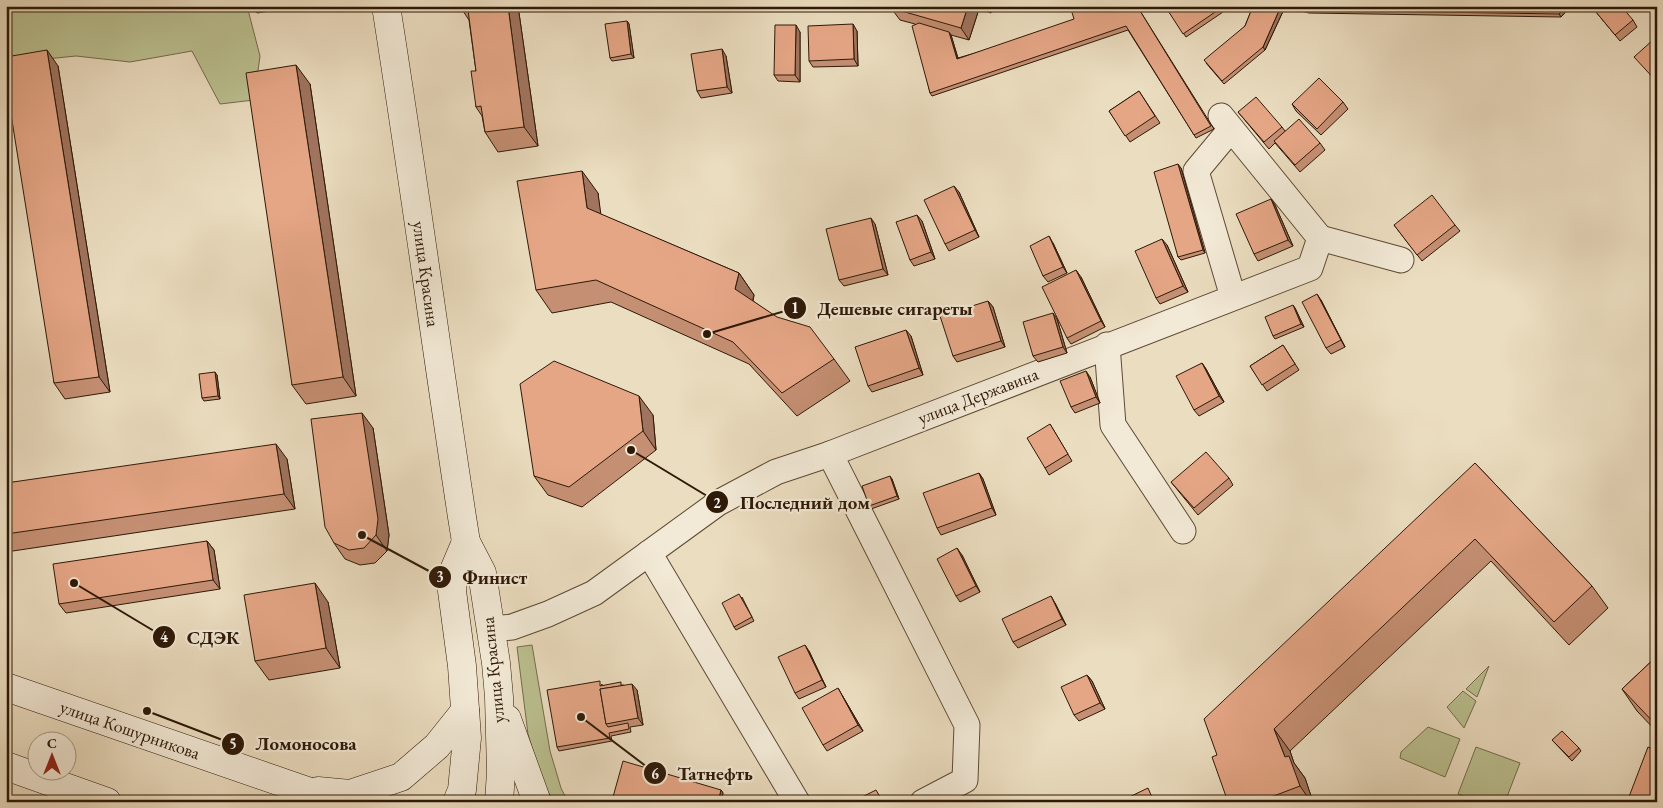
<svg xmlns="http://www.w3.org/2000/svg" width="1663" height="808" viewBox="0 0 1663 808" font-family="'EB Garamond',serif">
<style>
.green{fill:#bbc090;stroke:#746c4c}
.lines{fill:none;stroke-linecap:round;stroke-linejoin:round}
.minor-casing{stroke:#5d4a35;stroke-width:27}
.secondary-casing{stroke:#2e1907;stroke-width:29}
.minor{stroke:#f2e9d6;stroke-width:25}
.secondary{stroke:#f2e9d6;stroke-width:28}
.wall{fill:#c58f73;stroke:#2e1907}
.shaded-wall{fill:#a0745e;stroke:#2e1907}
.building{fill:#e5a686;stroke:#2e1907}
.labels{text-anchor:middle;stroke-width:4.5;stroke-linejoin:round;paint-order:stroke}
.street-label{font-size:18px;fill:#2e1907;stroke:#f2e9d6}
.leader{fill:none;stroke:#2e1907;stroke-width:2}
.callout-dot{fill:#2e1907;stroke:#f2e9d6;stroke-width:2}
.mark-label{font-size:15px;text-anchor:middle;font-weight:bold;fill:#fff}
.callout-label{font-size:19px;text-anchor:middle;font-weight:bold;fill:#2e1907;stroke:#f2e9d6;stroke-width:4.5;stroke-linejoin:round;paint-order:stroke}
</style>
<rect width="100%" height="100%" fill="#ebddc0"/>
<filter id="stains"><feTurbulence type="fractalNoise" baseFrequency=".004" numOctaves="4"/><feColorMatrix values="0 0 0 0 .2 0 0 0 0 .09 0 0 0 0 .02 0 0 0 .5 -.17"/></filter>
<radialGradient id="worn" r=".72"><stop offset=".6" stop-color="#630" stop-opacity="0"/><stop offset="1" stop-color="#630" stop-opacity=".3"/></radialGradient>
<g class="green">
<polygon points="6,6 247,6 260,56 254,100 220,104 192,51 130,62 76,56 16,62 6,41"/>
<polygon points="532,645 550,751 561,788 568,802 555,802 543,785 528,734 517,647"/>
<polygon points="1489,666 1477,697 1466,689"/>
<polygon points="1463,691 1476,701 1464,728 1447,707"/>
<polygon points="1428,727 1460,739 1445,777 1400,758 1401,752"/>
<polygon points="1476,747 1520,763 1505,802 1478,802 1458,794"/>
</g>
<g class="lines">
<g class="minor-casing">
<g id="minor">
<polyline points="1231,129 1196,171 1233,297"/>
<polyline points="1320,238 1401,260"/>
<polyline points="1107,345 1113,425 1183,531"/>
<polyline points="830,454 967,725 965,780 923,802"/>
<polyline points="649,553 797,802"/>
<polyline points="490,629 512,627 548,614 594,593 718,503 776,472 830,454 1310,268 1320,238 1221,116"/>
</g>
</g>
<g class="secondary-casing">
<g id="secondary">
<path d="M386 6C413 176 436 347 462 517L466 542 482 573 496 663 499 697 501 772 499 802"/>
<polyline points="6,687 339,802"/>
<polyline points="507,719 537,802"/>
<polyline points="6,766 107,802"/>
<polyline points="318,791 350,794 401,777 437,746 465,711"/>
<polyline points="457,802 462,790 467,738 462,666 452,591 452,575 466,542"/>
</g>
</g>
<use href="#minor" class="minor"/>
<use href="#secondary" class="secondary"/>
</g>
<g class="wall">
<polygon points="253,6 302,6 257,13"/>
<polygon points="462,6 518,6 538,146 498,152 485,132 482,116 476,107 476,71 469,20 463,11"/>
<polygon points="892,6 993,6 991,13 979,9 969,40 951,35 958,58 1137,6 1214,129 1196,138 1128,30 932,96 930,93 915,24 900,20 891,8"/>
<polygon points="1165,6 1220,6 1223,12 1186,37"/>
<polygon points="1253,6 1571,6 1561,17 1309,13 1285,7 1265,50 1224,84 1206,63 1245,26"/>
<polygon points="1596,12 1633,20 1637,27 1620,41"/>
<polygon points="627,21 629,24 634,58 612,61 610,58"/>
<polygon points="857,31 858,66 813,67 809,61"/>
<polygon points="800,32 800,82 778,81 774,75"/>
<polygon points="726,56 732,93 701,98 697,91"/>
<polygon points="58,66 110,392 65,399 54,383"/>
<polygon points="310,84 356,396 306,404 292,385"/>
<polygon points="1139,91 1160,123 1130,142 1109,111"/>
<polygon points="1343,102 1348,109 1321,135 1296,111 1292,104"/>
<polygon points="1238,112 1282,127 1285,131 1320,143 1325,150 1300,172 1275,143 1269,149"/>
<polygon points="1181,168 1205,253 1181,260 1178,257"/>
<polygon points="959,192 979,237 949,251 945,244"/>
<polygon points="598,193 600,214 739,273 754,295 753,301 834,359 850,381 797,416 749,364 611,302 552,313 536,290"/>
<polygon points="1271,199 1275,205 1293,246 1258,261 1254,254"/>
<polygon points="922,221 935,259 914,266 910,260"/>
<polygon points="875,224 888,275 844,286 839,280"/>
<polygon points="1394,225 1455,225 1460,231 1422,261"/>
<polygon points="1053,243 1067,273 1048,282 1043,276"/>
<polygon points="1167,245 1188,292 1160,304 1156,298"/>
<polygon points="1081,277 1105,327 1071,344 1067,338"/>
<polygon points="1321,300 1345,347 1331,354 1326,348"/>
<polygon points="988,301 993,307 1005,347 957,362 953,356"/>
<polygon points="1295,308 1304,327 1275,339 1273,336"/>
<polygon points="1057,319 1067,353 1038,362 1033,356"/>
<polygon points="911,336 923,375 872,392 868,386"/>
<polygon points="1283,345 1299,370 1267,391 1250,366"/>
<polygon points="1202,363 1206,369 1224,402 1199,416 1194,410"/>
<polygon points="217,375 220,399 204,401 202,398"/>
<polygon points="1090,377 1100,403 1075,413 1071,407"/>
<polygon points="653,415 656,450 582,507 548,495 534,476"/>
<polygon points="1050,424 1072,461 1049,475 1045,468"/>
<polygon points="373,428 389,535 387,551 375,563 360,565 345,559 334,543"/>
<polygon points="287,459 295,509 6,552 6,483"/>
<polygon points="1475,463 1592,586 1608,608 1569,645 1491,561 1290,751 1294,763 1305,778 1313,802 1228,802 1217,755"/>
<polygon points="979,473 983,479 996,515 941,535 937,528"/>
<polygon points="1229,478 1233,485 1198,515 1171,482"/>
<polygon points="892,479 899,499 871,509 869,506"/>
<polygon points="207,541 214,550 220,589 66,613 59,604"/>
<polygon points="962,555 980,592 960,602 956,596"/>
<polygon points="742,597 754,621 736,630 734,627"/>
<polygon points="328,602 340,668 269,680 255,661"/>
<polygon points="1055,603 1066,625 1018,648 1013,642"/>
<polygon points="809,651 826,687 799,699 795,693"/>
<polygon points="1657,656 1657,732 1637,711 1622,689"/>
<polygon points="1087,675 1092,681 1105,709 1079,721 1074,715"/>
<polygon points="602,684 602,686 623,685 637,690 643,725 630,727 631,732 611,736 612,741 559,751 557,747"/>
<polygon points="842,695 863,731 827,751 823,745"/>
<polygon points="1552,740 1579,748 1581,751 1572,761"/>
<polygon points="721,790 723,793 721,802 619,802 615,801 613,797"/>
</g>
<g class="shaded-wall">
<polygon points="508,6 518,6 538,146 524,127"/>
<polygon points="968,6 977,6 979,9 969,40 961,28"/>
<polygon points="987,6 993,6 991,13"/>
<polygon points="1281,6 1285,7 1265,50 1263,47"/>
<polygon points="1566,6 1571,6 1561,17 1559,14"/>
<polygon points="627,21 629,24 634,58 631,54"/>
<polygon points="853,24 857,31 858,66 854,59"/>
<polygon points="796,25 800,32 800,82 795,75"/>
<polygon points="949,32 951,35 959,62 957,59"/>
<polygon points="722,49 726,56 732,93 727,87"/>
<polygon points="47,50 58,66 110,392 99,377"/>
<polygon points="296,65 310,84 356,396 343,377"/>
<polygon points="1178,164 1181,168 1205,253 1203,250"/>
<polygon points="582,171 598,193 603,230 587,208"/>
<polygon points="954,186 959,192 979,237 975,230"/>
<polygon points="1271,199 1275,205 1293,246 1288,240"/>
<polygon points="917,215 922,221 935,259 931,252"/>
<polygon points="871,218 875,224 888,275 883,269"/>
<polygon points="1049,236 1053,243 1067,273 1063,267"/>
<polygon points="1162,239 1167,245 1188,292 1183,286"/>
<polygon points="1076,270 1081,277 1105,327 1101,321"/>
<polygon points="739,273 754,295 750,311 735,289"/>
<polygon points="1317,294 1321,300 1345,347 1341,340"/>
<polygon points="988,301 993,307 1005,347 1001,341"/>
<polygon points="1293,305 1295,308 1304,327 1301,324"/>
<polygon points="1053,313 1057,319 1067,353 1063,347"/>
<polygon points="906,330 911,336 923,375 919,368"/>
<polygon points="1202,363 1206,369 1224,402 1219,396"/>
<polygon points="1086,371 1090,377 1100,403 1096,397"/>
<polygon points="215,372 217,375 220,399 218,396"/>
<polygon points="639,396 653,415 656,450 643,431"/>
<polygon points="362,413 373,428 389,535 387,551 376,535"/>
<polygon points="276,444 287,459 295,509 284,494"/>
<polygon points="979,473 983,479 996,515 992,508"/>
<polygon points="890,476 892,479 899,499 897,496"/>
<polygon points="207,541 214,550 220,589 213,580"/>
<polygon points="957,548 962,555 980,592 976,586"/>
<polygon points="315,583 328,602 340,668 326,648"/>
<polygon points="1051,596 1055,603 1066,625 1062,619"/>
<polygon points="805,645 809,651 826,687 822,680"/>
<polygon points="1087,675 1092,681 1105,709 1100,703"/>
<polygon points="632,684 637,690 643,725 638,718"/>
<polygon points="838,688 842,695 863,731 858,725"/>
<polygon points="1274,729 1290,751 1294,763 1305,778 1313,802 1311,802 1300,786 1285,757"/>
<polygon points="721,790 723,793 721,802 718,802"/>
</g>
<g class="building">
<polygon points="462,6 508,6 524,127 485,132 481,106 476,107 471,71 476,71 468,10 463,11"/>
<polygon points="892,6 968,6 961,28 891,8"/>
<polygon points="1070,6 1137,6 1211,126 1194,135 1126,26 930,93 912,26 919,23 949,32 957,59 1074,19"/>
<polygon points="1165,6 1220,6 1221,8 1183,34"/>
<polygon points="1253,6 1281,6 1263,47 1222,81 1204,60 1245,26"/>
<polygon points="1293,6 1566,6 1559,14 1306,10"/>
<polygon points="1603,6 1621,6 1633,20 1615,35 1596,12"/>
<polygon points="627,21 631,54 610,58 605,24"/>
<polygon points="853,24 854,59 809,61 808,26"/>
<polygon points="775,25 796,25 795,75 774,75"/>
<polygon points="1654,39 1657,42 1657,82 1634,57"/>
<polygon points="722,49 727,87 697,91 691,54"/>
<polygon points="47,50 99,377 54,383 6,83 6,57"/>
<polygon points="296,65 343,377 292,385 246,73"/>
<polygon points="1319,78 1343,102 1317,129 1292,104"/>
<polygon points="1139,91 1155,116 1125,136 1109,111"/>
<polygon points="1256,97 1282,127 1264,142 1238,112"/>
<polygon points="1299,119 1320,143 1295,165 1274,141"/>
<polygon points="1178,164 1203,250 1178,257 1154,172"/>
<polygon points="582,171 587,208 739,273 735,289 777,317 810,327 834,359 782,393 733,342 596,280 536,290 517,181"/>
<polygon points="954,186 975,230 945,244 924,200"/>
<polygon points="1432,195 1455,225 1417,255 1394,225"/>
<polygon points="1271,199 1288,240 1254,254 1236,214"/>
<polygon points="917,215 931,252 910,260 896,222"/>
<polygon points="871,218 883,269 839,280 826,229"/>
<polygon points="1049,236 1063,267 1043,276 1030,246"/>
<polygon points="1162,239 1183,286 1156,298 1135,251"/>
<polygon points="1076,270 1101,321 1067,338 1042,287"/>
<polygon points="1317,294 1341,340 1326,348 1302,302"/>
<polygon points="988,301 1001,341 953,356 940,316"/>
<polygon points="1293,305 1301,324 1273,336 1265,317"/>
<polygon points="1053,313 1063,347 1033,356 1023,322"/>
<polygon points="906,330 919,368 868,386 855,347"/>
<polygon points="1283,345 1295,364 1262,385 1250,366"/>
<polygon points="554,361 639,396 643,431 569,487 534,476 520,384"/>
<polygon points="1202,363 1219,396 1194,410 1176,376"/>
<polygon points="1086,371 1096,397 1071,407 1060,381"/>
<polygon points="215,372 218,396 202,398 199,374"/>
<polygon points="362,413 378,519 376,535 364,548 349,550 334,543 325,527 311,419"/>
<polygon points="1050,424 1068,454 1045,468 1027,438"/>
<polygon points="276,444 284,494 6,534 6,483"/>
<polygon points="1206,452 1229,478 1194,508 1171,482"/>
<polygon points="1475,463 1592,586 1554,622 1475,539 1274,729 1285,757 1289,756 1300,786 1258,802 1228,802 1212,757 1217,755 1204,719"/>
<polygon points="979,473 992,508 937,528 923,493"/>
<polygon points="890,476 897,496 869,506 862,486"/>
<polygon points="207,541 213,580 59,604 53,564"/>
<polygon points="957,548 976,586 956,596 937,559"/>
<polygon points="315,583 326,648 255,661 244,595"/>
<polygon points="739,594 752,617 734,627 722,603"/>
<polygon points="1051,596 1062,619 1013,642 1002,619"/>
<polygon points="805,645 822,680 795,693 778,657"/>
<polygon points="1657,656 1657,726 1622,689"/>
<polygon points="1087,675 1100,703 1074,715 1061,687"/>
<polygon points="600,681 600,686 621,682 621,686 600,689 606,724 608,727 628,723 629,729 609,733 610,738 557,747 547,690"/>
<polygon points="632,684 638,718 606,724 600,689"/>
<polygon points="838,688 858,725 823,745 802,708"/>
<polygon points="1562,731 1579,748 1569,757 1552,740"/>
<polygon points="1648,747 1657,751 1657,802 1627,802"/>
<polygon points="623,761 721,790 718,802 627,802 613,797"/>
<polygon points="1148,788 1154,802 1121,802 1121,801"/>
<polygon points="876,790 883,802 864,802 862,797"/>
<polygon points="1563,799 1571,802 1561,802"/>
</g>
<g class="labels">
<g class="street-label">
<text transform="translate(426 274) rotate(82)" y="6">улица Красина</text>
<text transform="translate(978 396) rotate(-21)" y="6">улица Державина</text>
<text transform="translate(493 670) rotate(-96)" y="6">улица Красина</text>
<text transform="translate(130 730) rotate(19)" y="6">улица Кошурникова</text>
</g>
</g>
<path class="leader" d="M707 334L795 308M631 450L717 502M362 535L440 577M74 583L164 637M147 711L233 744M581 717L655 773"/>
<g class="callout-dot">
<circle cx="707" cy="334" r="5"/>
<circle cx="631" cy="450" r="5"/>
<circle cx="362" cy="535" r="5"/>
<circle cx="74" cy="583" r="5"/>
<circle cx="147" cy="711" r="5"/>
<circle cx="581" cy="717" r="5"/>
<circle cx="795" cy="308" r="12"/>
<circle cx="717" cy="502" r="12"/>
<circle cx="440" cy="577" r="12"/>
<circle cx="164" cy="637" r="12"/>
<circle cx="233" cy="744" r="12"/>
<circle cx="655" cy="773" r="12"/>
</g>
<g class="mark-label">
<text x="795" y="313">1</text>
<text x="717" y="508">2</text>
<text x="440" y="582">3</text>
<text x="164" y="642">4</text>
<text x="233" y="749">5</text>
<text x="655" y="779">6</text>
</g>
<g class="callout-label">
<text x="895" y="315">Дешевые сигареты</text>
<text x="805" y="509">Последний дом</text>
<text x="495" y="584">Финист</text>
<text x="213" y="644">СДЭК</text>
<text x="306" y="750">Ломоносова</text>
<text x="715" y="780">Татнефть</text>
</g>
<rect width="1663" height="808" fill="none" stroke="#ebddc0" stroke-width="25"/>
<rect x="8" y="8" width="1648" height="793" fill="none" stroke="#2e1907" stroke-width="2.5"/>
<rect x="12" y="12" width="1638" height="783" fill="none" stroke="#2e1907"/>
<g transform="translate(52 756)"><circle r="24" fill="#f2e9d6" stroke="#a49683"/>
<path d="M0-4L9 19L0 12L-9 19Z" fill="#8f2418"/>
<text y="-8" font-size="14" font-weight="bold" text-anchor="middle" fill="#2e1907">С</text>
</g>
<rect width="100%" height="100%" filter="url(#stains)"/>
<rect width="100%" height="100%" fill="url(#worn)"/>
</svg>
